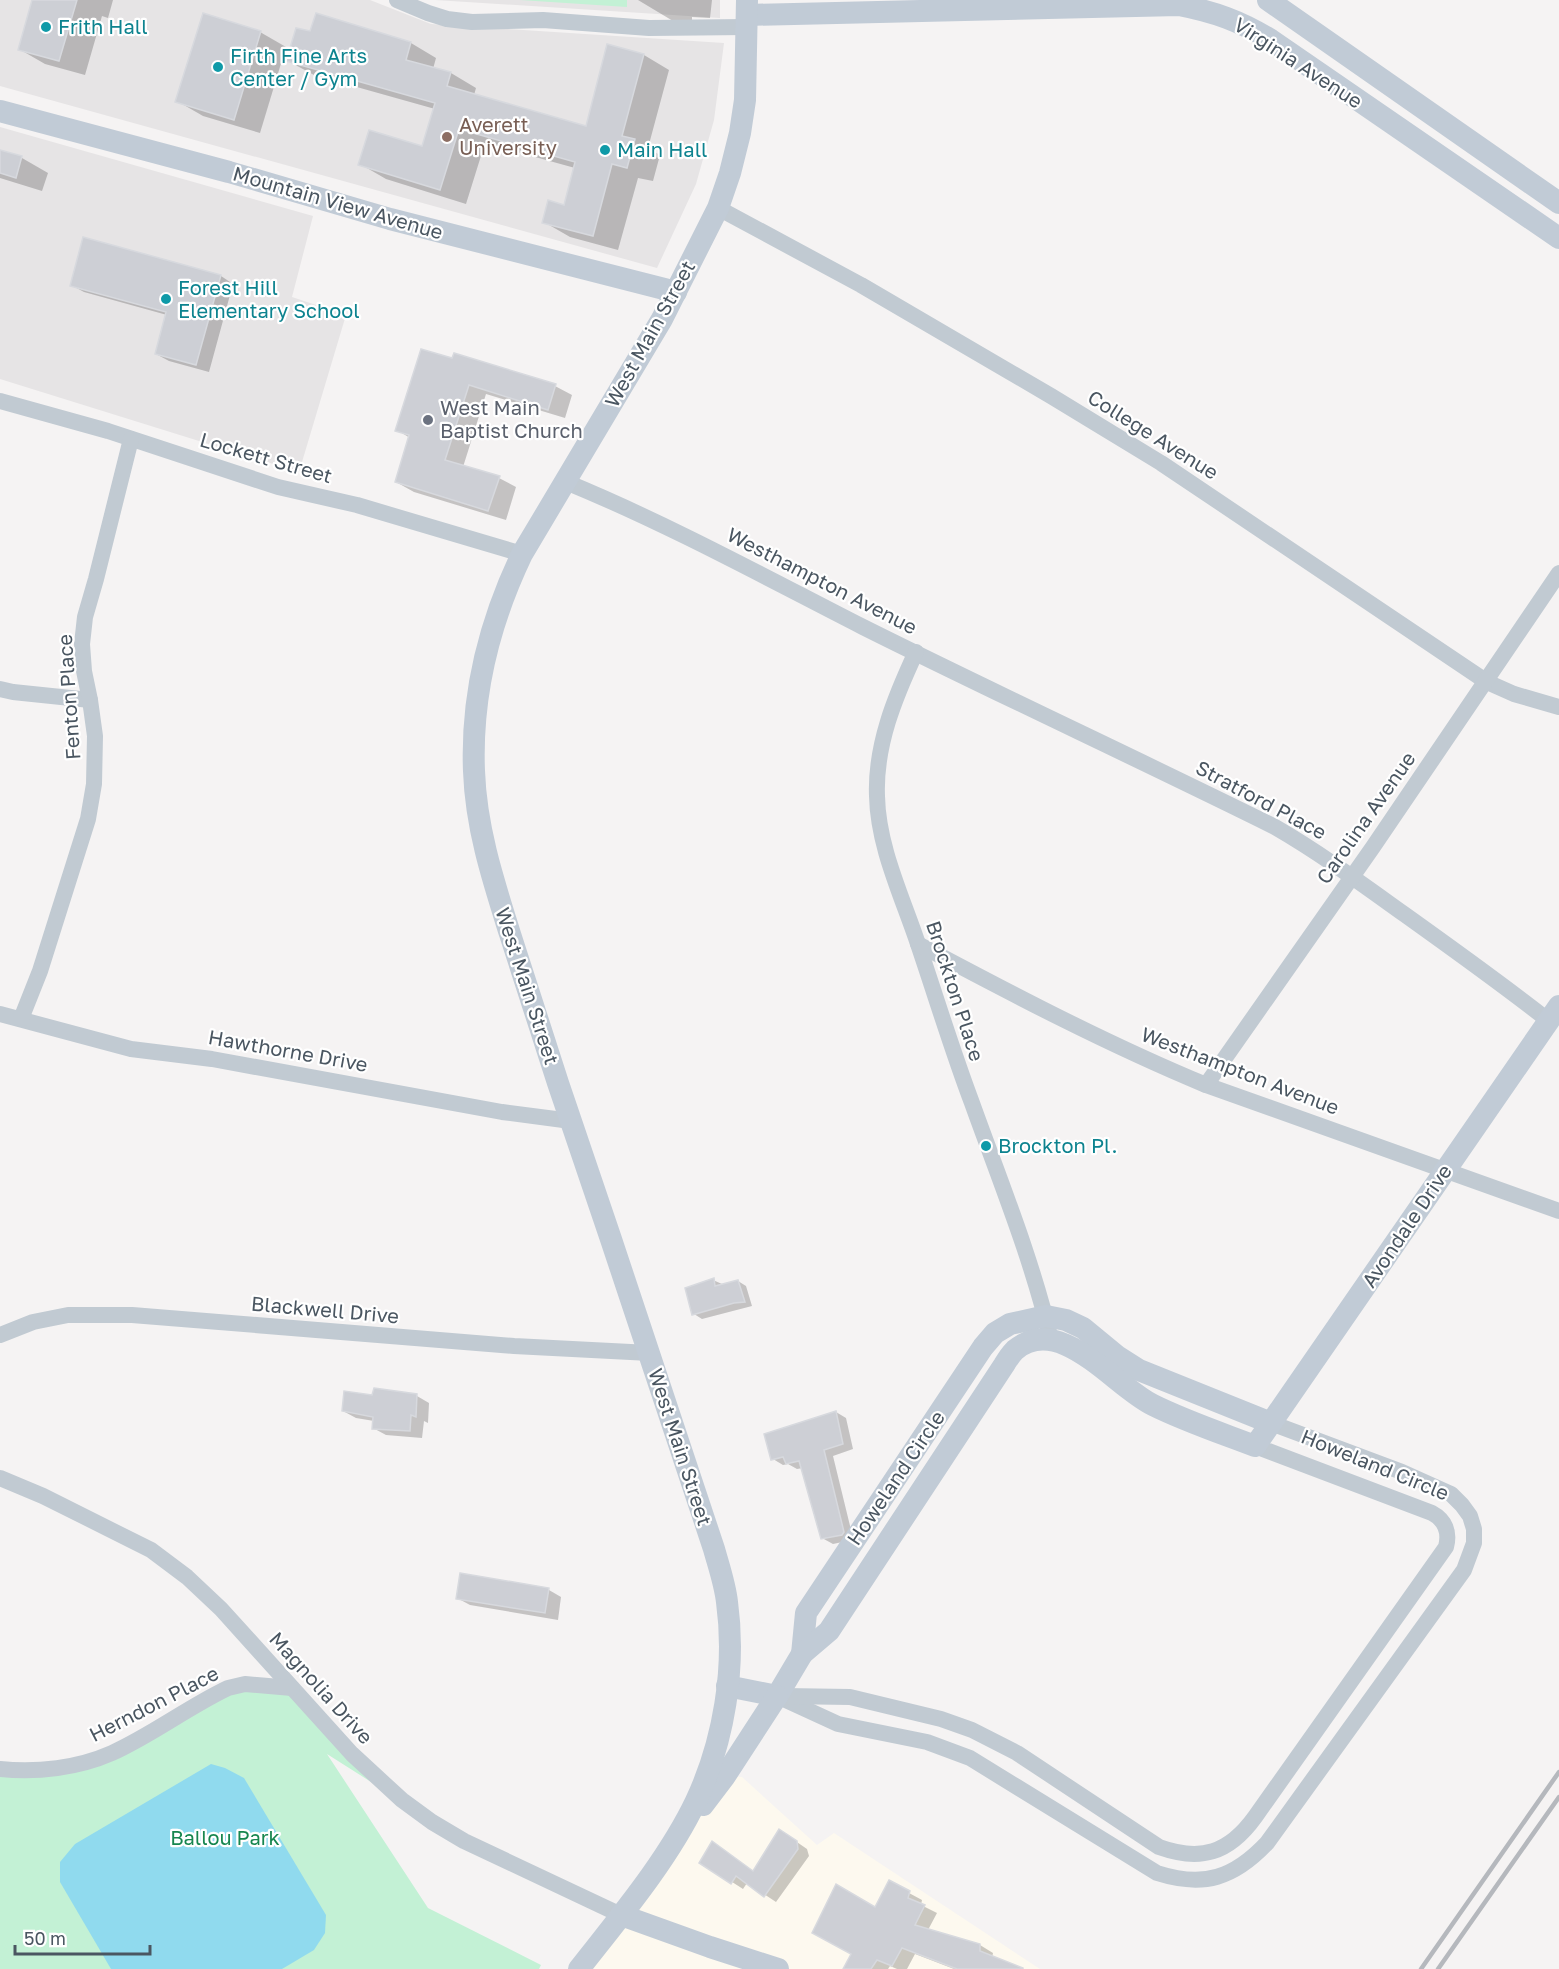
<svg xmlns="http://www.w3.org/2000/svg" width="1559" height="1969" viewBox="0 0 1559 1969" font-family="'Golos Text',sans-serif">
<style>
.commercial{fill:#fdf9ef}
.education{fill:#e6e4e5}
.green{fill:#c3f1d5}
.water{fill:#90daee}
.shadow{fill:#0003}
.building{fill:#cdcfd5;stroke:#d7d9de;stroke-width:1.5}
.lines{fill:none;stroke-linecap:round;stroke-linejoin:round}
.street{stroke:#c1cad2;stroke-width:16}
.secondary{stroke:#c1cbd6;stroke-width:22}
.rail{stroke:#b5b8bd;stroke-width:4.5}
.culture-dot{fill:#0f9aa8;stroke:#fff;stroke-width:2}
.education-dot{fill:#8d6e63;stroke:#fff;stroke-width:2}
.worship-dot{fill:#6b7280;stroke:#fff;stroke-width:2}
.labels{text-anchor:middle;stroke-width:4.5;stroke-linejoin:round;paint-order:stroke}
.culture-label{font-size:20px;fill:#0d838f;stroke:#fff;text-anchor:start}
.street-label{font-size:20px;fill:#4a5661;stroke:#fff}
.education-label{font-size:20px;fill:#785e54;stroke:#fff;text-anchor:start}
.worship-label{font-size:20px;fill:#5b616d;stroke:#fff;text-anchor:start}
.park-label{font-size:20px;fill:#17864f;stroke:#fff}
</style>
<rect width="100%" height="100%" fill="#f5f3f3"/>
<polygon class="commercial" points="725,1776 742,1777 817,1845 834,1833 1040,1969 575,1969"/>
<g class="education">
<polygon points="0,0 370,0 431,24 724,43 714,120 696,184 657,268 0,86"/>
<polygon points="435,0 720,0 720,18"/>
<polygon points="0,127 313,216 292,297 346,315 299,472 0,379"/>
</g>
<g class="green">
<polygon points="520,0 627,0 627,7"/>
<polygon points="245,1684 292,1688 352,1754 464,1841 327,1754 428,1908 541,1965 539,1969 0,1969 0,1768 84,1763"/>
</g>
<polygon class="water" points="211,1764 225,1768 244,1778 326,1915 325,1933 314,1950 282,1969 111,1969 60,1882 60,1862 75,1844"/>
<g class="shadow">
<polygon points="33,0 113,0 108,18 102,16 85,75 45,64 19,49"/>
<polygon points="638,0 712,0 710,18 692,17 692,23 673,21"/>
<polygon points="317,15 411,43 436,58 433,69 451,73 476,88 474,95 587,128 644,55 669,70 648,148 660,155 653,181 638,178 618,250 570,237 544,222 565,206 575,168 485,143 466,204 386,179 360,164 423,148 435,109 314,75 288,61 311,33"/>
<polygon points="260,32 286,47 260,133 203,116 177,101"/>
<polygon points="0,151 22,158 48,173 42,191 0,178"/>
<polygon points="84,239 221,276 233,284 209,372 169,361 156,354 167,315 84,292 71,285"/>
<polygon points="453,360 555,386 572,395 565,418 486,394 463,467 499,478 516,487 506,520 414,492 396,482 410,438 397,430"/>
<polygon points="713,1280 722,1284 738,1281 746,1286 752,1306 702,1319 694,1314"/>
<polygon points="374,1396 417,1396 429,1403 428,1423 424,1421 422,1438 386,1435 373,1428 374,1421 356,1418 343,1411"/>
<polygon points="836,1412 846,1418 853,1449 833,1456 853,1538 852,1540 833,1544 822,1538 803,1468 797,1469 788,1464 783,1465 773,1459"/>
<polygon points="461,1575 549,1590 561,1597 558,1620 470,1605 457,1598"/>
<polygon points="791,1838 807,1849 809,1856 776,1902 747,1883 743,1889 701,1862 713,1843 754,1872"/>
<polygon points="909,1893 922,1900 921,1905 937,1913 928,1930 980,1945 993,1953 992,1958 1017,1969 954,1969 915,1954 907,1969 897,1969 890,1966 888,1969 850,1969 876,1909"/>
</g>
<g class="building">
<polygon points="32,0 77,0 59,61 18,50"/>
<polygon points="203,13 261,31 234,120 175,102"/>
<polygon points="316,13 411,42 406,60 451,72 447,86 586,126 607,44 644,54 622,136 635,139 627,168 612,164 593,236 542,223 548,200 564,205 575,162 459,129 440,190 358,165 369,130 422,146 435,103 286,61 296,28 310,31"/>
<polygon points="0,150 22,156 16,178 0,173"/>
<polygon points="83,237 221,275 196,365 155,354 166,312 70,286"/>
<polygon points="421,349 452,358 454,353 556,384 548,410 469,385 445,460 500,476 488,511 395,482 409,435 395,431"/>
<polygon points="714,1278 715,1286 738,1280 745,1302 734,1303 692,1315 685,1288"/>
<polygon points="374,1388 417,1394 416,1417 411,1415 410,1431 372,1429 373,1417 342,1411 344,1391 372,1395"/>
<polygon points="836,1411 843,1444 824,1450 844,1532 842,1535 821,1539 799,1461 786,1464 783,1457 771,1460 764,1434"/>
<polygon points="460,1573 549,1588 545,1613 456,1599"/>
<polygon points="779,1829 797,1841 798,1849 764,1897 736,1876 731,1884 699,1863 712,1841 753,1871"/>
<polygon points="889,1880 910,1891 908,1898 925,1905 915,1925 980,1944 980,1951 1023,1968 1023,1969 957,1969 902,1948 892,1966 877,1960 871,1969 843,1969 851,1954 812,1933 836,1884 875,1907"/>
</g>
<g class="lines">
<g class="street">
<polyline points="397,0 428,13 447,19 472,22 543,20 649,28 747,27"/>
<polyline points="718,208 861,285 1051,396 1161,463 1487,682 1514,694 1559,707"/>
<polyline points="0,401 108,431 278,487 357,505 522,554"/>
<path d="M566 482C668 524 765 577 863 627 999 695 1138 759 1275 827 1320 853 1362 884 1404 914 1453 949 1502 984 1549 1021"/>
<path d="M916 652C895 697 875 745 877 796 878 847 902 896 918 944 936 997 952 1050 972 1103 1000 1181 1032 1259 1051 1340"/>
<polyline points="0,689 13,692 90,700"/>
<path d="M918 944C1012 994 1107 1044 1206 1085L1559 1211"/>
<polyline points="0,1014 131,1049 212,1059 502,1112 571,1121"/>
<polyline points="21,1019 40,971 88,819 94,784 95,736 90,700 84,671 82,644 85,617 96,579 131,439"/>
<polyline points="1206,1085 1373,847 1559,573"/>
<polyline points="0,1335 33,1322 68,1315 132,1315 514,1346 650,1353"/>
<polyline points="0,1478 43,1496 151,1550 187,1577 221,1609 352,1754 402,1800 432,1822 464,1841 621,1915"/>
<path d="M777 1696 838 1724 927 1742 970 1758 1157 1873C1204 1888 1234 1878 1267 1843L1464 1570 1474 1543V1529L1470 1516 1462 1505 1451 1494 1402 1472 1271 1423"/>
<path d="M784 1696 850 1697 941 1719 972 1730 1017 1753 1159 1847C1201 1862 1229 1853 1255 1817L1446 1547C1450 1532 1445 1520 1432 1513L1255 1446"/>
<path d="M0 1769C37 1773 78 1768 112 1753 152 1735 188 1707 228 1688L245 1684 292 1688"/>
</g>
<g class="secondary">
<polyline points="1268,0 1559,203"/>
<path d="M747 15 1179 5C1215 12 1240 21 1271 40L1559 238"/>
<polyline points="0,111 229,172 390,219 676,292"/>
<polyline points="802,1654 806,1613 983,1347 995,1333 1010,1324 1046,1316 1066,1320 1083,1328 1117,1356 1139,1370 1271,1423"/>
<path d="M727 1686 777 1696 802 1654 829 1631 1004 1365C1007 1360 1011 1354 1015 1350 1060 1312 1115 1387 1153 1405 1185 1421 1221 1433 1255 1446L1559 1006"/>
<polyline points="703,1805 725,1776 777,1696"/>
<polyline points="621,1915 710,1947 778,1969"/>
<path d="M579 1969C619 1918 668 1860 696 1801 724 1741 736 1668 727 1602 725 1584 719 1567 714 1549 663 1394 611 1238 558 1083 542 1034 526 984 510 934 493 880 476 828 474 771 471 695 489 623 522 554L662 319 718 208 730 173 740 133 745 100 747 0"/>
</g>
<g class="rail">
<polyline points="1421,1969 1559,1772"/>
<polyline points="1438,1969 1559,1797"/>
</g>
</g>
<g class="culture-dot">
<circle cx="46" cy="27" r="6"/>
<circle cx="218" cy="67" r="6"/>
<circle cx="605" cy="150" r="6"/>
<circle cx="166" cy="299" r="6"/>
<circle cx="986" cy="1146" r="6"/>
</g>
<circle class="education-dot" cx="447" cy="137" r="6"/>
<circle class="worship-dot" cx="428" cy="420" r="6"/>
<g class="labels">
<g class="culture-label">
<text x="58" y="34">Frith Hall</text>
<text x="230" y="63">Firth Fine Arts<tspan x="230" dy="23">Center / Gym</tspan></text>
<text x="617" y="157">Main Hall</text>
<text x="178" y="295">Forest Hill<tspan x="178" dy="23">Elementary School</tspan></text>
<text x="998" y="1153">Brockton Pl.</text>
</g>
<g class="street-label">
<text transform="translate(1298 63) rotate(33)" y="7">Virginia Avenue</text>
<text transform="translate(338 203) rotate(16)" y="7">Mountain View Avenue</text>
<text transform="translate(650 334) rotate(-61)" y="7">West Main Street</text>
<text transform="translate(1153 435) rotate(32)" y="7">College Avenue</text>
<text transform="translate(266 458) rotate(16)" y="7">Lockett Street</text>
<text transform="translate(822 581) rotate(27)" y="7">Westhampton Avenue</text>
<text transform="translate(69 697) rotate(-94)" y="7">Fenton Place</text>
<text transform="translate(1261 800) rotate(28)" y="7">Stratford Place</text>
<text transform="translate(1366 818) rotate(-55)" y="7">Carolina Avenue</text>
<text transform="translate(527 986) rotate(72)" y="7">West Main Street</text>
<text transform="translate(955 991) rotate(72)" y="7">Brockton Place</text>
<text transform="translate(288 1051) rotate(10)" y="7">Hawthorne Drive</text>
<text transform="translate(1240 1071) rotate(21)" y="7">Westhampton Avenue</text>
<text transform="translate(1407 1226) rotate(-56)" y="7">Avondale Drive</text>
<text transform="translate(325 1310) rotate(5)" y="7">Blackwell Drive</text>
<text transform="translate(680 1447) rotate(72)" y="7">West Main Street</text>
<text transform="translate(1375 1465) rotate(22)" y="7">Howeland Circle</text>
<text transform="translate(896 1478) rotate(-56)" y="7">Howeland Circle</text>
<text transform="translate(321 1688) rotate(48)" y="7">Magnolia Drive</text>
<text transform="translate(154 1704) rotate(-27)" y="7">Herndon Place</text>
</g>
<g class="education-label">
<text x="459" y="132">Averett<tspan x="459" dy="23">University</tspan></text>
</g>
<g class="worship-label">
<text x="440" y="415">West Main<tspan x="440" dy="23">Baptist Church</tspan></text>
</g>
<g class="park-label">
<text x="225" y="1845">Ballou Park</text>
</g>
</g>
<path d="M15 1945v9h135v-9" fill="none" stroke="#4a5661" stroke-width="3"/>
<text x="24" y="1945" font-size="18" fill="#4a5661" stroke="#ffffff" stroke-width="4.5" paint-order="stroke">50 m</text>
</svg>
